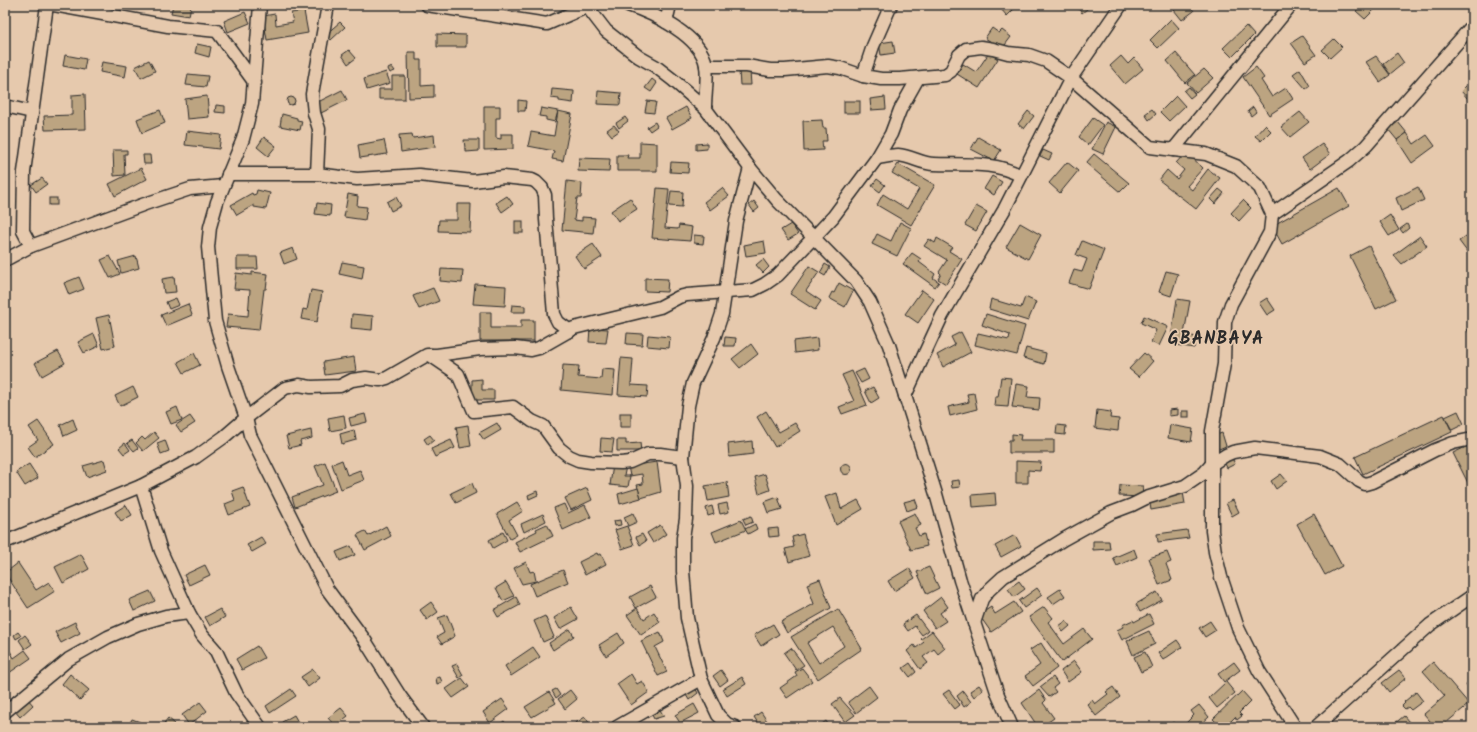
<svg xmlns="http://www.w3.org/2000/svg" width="1477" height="732" viewBox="0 0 1477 732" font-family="Kalam,sans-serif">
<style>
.building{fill:#bca481;stroke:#2b2b2b;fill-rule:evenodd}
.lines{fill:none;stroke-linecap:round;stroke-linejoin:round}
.street-casing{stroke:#2b2b2b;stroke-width:15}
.street{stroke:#e6c9ad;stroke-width:12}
.labels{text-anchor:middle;stroke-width:3.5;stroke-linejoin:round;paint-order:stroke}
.district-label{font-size:18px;font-weight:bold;letter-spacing:1px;fill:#2b2b2b;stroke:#e6c9ad}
</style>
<rect width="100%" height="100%" fill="#e6c9ad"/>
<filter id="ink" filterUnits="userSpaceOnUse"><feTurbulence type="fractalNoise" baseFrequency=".025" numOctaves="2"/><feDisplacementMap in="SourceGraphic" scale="8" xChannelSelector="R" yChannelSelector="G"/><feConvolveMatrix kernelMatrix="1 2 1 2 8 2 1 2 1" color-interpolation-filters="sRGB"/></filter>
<g filter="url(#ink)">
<g class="building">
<polygon points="173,5 191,5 189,16 171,13"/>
<polygon points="1004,5 1018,5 1007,16 1000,8"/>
<polygon points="1075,5 1092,5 1082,13"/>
<polygon points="1180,5 1189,5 1194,11 1182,20 1174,10"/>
<polygon points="1362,5 1379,5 1365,19 1356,11"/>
<polygon points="304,11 308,33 267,40 263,16 275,14 276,25 293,22 291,13"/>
<polygon points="245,12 250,23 228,32 224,21"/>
<polygon points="1171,19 1179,28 1158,48 1150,40"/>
<polygon points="340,22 345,27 331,40 326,34"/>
<polygon points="1246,26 1254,35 1232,57 1223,48"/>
<polygon points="992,28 999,33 1002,30 1011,37 1002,49 985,38"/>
<polygon points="437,34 466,35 466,47 437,47"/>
<polygon points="1302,36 1316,55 1305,62 1291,43"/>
<polygon points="1334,39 1342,47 1330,58 1322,50"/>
<polygon points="893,41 895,53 881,55 879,43"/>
<polygon points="197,44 211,47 209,57 195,53"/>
<polygon points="349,50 356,58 348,64 342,55"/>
<polygon points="408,52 416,52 416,60 421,60 421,86 434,85 434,97 409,98"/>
<polygon points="989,53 998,59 979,88 957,74 963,64 976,72"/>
<polygon points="1176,53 1195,75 1185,83 1167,61"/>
<polygon points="1397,53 1404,63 1390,74 1383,64"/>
<polygon points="65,55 86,59 84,70 63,66"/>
<polygon points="1121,56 1128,64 1134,58 1143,69 1125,84 1110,66"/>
<polygon points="1376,56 1390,75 1380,82 1366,62"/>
<polygon points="149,60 155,71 141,78 135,67"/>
<polygon points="102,62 127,66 125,77 100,72"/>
<polygon points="392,67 395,71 390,73 388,69"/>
<polygon points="1256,67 1264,78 1261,80 1272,97 1286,88 1293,99 1269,115 1243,77"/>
<polygon points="1204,69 1213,78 1196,93 1187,83"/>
<polygon points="1300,69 1310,86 1306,89 1293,74"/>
<polygon points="739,71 750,71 751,85 740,85"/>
<polygon points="386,72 390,83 367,90 364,79"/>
<polygon points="188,74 208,76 206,87 186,85"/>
<polygon points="392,76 405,76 405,99 379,99 379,89 392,89"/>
<polygon points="652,79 657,83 651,92 645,88"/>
<polygon points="1472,80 1472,95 1468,99 1461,91"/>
<polygon points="1189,87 1195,94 1190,98 1184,91"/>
<polygon points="552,89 574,91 573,103 559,101 559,99 551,98"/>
<polygon points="342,90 347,100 321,113 316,103"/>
<polygon points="598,91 621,93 620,105 597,104"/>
<polygon points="85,94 86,129 45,130 44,116 72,115 72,95"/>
<polygon points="207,96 209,117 187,119 185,99"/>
<polygon points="1176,96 1185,106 1169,121 1160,112"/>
<polygon points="885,97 886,109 871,110 870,99"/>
<circle cx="291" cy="101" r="4"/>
<polygon points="518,100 526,101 525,111 518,111"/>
<polygon points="647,101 656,102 654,113 645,112"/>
<rect x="844" y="101" width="16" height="12"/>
<polygon points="216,105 225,106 225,113 215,112"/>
<polygon points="484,106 500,106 500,118 496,118 496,138 501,139 501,134 513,134 513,149 484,150"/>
<polygon points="686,107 692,118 672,129 666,118"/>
<polygon points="1253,107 1256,112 1251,116 1248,111"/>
<polygon points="541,108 558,111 555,122 546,120 546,117 539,116"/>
<polygon points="1152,109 1156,114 1149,120 1145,114"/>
<polygon points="160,110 165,123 142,133 137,119"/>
<polygon points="558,111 572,114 563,161 552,159 554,151 528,146 531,132 554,136"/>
<polygon points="1028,111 1034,116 1024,129 1018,124"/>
<polygon points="1300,112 1309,122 1290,137 1281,127"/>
<polygon points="282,114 297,118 297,120 302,121 300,130 280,126"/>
<polygon points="625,117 628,121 619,128 616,123"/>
<polygon points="1093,118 1103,125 1088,145 1079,137"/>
<polygon points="822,120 823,128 826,128 827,141 822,141 823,150 804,151 803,121"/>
<polygon points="655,122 657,126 650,131 647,127"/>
<polygon points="1106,122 1116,127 1103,154 1092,149"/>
<polygon points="1398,122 1407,133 1397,140 1388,129"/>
<polygon points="614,125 619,131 612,136 607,130"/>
<polygon points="1265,125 1271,131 1261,141 1255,136"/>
<polygon points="187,131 221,135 219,149 185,145"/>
<polygon points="1407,133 1414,144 1427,135 1435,146 1412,163 1397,140"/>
<polygon points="412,134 413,138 434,135 435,147 401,152 399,135"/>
<polygon points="264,137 276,146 268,156 257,147"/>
<polygon points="978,137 1001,150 994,161 971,149"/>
<polygon points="384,140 387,154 360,158 358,145"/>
<polygon points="464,140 479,140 479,151 466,152 466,148 465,148"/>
<polygon points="640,142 657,143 657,171 617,171 617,155 628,155 627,158 640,158"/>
<polygon points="707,143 707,149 696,150 696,144"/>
<polygon points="1322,144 1330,154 1310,169 1302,158"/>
<polygon points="113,150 127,150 127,154 124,154 125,175 114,176"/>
<polygon points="1043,150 1052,154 1049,160 1040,156"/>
<polygon points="1186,152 1203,168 1187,186 1192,190 1208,169 1220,178 1196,209 1159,180 1167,170 1177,179 1184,170 1176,163"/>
<polygon points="1094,154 1129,183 1120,192 1086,163"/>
<polygon points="143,155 150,155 151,164 144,164"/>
<polygon points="579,158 610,159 609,172 578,171"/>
<polygon points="671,162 689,163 688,173 670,172"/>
<polygon points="1067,162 1078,171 1060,193 1049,183"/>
<polygon points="898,164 935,185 911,225 877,205 883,194 907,209 919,189 892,173"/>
<polygon points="141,168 147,179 115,196 109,184"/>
<polygon points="992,176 1002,182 994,195 984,189"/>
<polygon points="42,178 47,184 36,192 31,185"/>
<polygon points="877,179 885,185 880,192 872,186"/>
<polygon points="567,181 582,183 581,198 577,198 574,220 582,221 582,217 595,218 593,233 562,230"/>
<polygon points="1418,187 1424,200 1401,211 1396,198"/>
<polygon points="657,188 669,189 665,228 678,229 679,225 692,227 690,241 652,238"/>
<polygon points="722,188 729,196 710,210 704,202"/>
<polygon points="1339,188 1349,206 1282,244 1272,226"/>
<polygon points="1219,189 1224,193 1215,204 1210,199"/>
<polygon points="257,190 270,193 266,209 254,207 254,205 237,215 231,205 252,193 253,195 256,194"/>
<polygon points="671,191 683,192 682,207 669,206"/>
<polygon points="348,194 358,196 357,206 367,207 365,220 344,217"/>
<polygon points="507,196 513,204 502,212 496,203"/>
<polygon points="396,197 401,206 391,211 387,202"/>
<rect x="49" y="198" width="8" height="7"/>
<polygon points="630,198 637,209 618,221 611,211"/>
<polygon points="1243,200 1251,208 1239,221 1231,213"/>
<polygon points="754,201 759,208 754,212 749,205"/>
<polygon points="317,203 331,205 330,216 315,214"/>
<polygon points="457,204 471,204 470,232 438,231 439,220 457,220"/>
<polygon points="976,206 987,212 976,231 965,225"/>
<polygon points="1390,215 1399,230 1389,236 1380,222"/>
<rect x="515" y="221" width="8" height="12"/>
<polygon points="900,222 911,228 897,256 872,244 877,234 891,241"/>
<polygon points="1020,223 1041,235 1028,259 1006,247"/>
<polygon points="791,224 798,234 788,240 781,230"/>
<polygon points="1407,224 1409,228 1403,233 1400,229"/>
<polygon points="1469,234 1472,237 1472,251 1468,253 1459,241"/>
<polygon points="694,235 704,236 703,244 694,243"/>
<polygon points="1420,236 1427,246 1402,264 1394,255"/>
<polygon points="937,238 952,247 949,251 962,259 946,284 938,279 941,274 939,272 947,260 924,246 929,239 935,243"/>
<polygon points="764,241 766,253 746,256 744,245"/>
<polygon points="1082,241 1104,250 1089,289 1069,283 1074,270 1082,272 1087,259 1076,255"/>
<polygon points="593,244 602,257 584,269 575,256"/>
<polygon points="1369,246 1396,299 1376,309 1350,256"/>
<polygon points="293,248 297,259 284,264 280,253"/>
<polygon points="912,253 921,259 919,262 935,274 933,278 939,282 935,287 903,264"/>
<polygon points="110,256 120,274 110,278 101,260"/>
<polygon points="136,256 139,268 121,273 118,261"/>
<polygon points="237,257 257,257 258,269 237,269"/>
<polygon points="763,259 769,267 763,273 756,265"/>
<polygon points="342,262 364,266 362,279 339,274"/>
<polygon points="825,264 830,267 825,276 820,273"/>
<polygon points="809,266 819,272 806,291 821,301 815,310 790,294"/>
<polygon points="441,269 463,270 462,283 440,281"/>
<polygon points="1166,271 1178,274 1171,296 1159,292"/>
<polygon points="252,272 268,274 266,289 264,289 259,330 226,327 228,314 248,316 250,290 234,289 236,273 252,275"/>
<polygon points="79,277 84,289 69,295 64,283"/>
<polygon points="174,277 176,292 164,293 162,279"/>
<polygon points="645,278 668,279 667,292 645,291"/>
<polygon points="839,283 853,291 845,307 829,298 832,292 834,293"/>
<polygon points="475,284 506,286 505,306 473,304"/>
<polygon points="433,288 439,301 419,309 413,296"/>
<polygon points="311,290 322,292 317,322 301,319 303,309 307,310"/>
<polygon points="922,290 934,299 918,323 905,314"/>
<polygon points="1025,297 1036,302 1028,321 989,309 991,299 1021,308"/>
<polygon points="176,298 179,305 169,309 166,302"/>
<polygon points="1267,298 1275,310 1267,315 1259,303"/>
<polygon points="1177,299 1190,301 1184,334 1196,337 1194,348 1170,344"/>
<polygon points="188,304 192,315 166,326 161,315"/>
<polygon points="512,305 525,306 525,312 511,312"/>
<polygon points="480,312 491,312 491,328 521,328 521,320 534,320 534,341 480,341"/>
<polygon points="352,314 373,316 372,330 351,328"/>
<polygon points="986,314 1025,326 1017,355 975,345 978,333 1009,340 1010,335 982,325"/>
<polygon points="109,315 115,346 103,349 96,318"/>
<polygon points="1144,316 1168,327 1159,346 1151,342 1156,330 1141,323"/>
<polygon points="1472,326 1472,337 1467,330"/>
<polygon points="590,328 608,329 606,343 589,342"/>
<polygon points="961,332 971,352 943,367 937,355 955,345 951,337"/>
<polygon points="627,333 643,334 642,345 626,344"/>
<polygon points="94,334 99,346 84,353 78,342"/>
<polygon points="648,335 670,337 669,348 647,346"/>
<polygon points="725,337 736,338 735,346 724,346"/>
<polygon points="817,338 818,350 795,353 794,341"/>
<polygon points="751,344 758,354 740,368 732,359"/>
<polygon points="1026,348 1046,353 1044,364 1023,358"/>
<polygon points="58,351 65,363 42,376 35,363"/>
<polygon points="194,353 200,365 184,373 178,362"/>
<polygon points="1144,353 1153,361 1139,377 1129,369"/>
<polygon points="354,357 356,371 325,375 323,362"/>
<polygon points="621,358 633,359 631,385 648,386 647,397 618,395"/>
<polygon points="563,365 579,366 578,377 601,379 602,369 615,370 613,395 561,390"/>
<polygon points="864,369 869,379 861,383 855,373"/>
<polygon points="852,371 867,405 842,414 839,407 854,401 842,375"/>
<polygon points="1001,377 1011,378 1008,407 994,406 995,397 998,397"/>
<polygon points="482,379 482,390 494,390 494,400 472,400 472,380"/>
<polygon points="1016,384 1029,386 1027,397 1040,398 1039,410 1012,407"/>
<polygon points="133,387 138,397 120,406 115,396"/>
<polygon points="873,387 879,398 871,403 865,391"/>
<polygon points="974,393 977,409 950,416 948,407 969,402 967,394"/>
<polygon points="177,407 182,420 171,424 166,412"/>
<polygon points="1178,409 1178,415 1169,416 1169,410"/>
<polygon points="1097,410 1111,412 1110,418 1119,419 1118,431 1095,428"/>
<polygon points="766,411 779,432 795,423 800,431 775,447 757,417"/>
<rect x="1182" y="411" width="7" height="6"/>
<polygon points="1458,411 1464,424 1452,430 1445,417"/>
<rect x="620" y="413" width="11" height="14"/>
<polygon points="365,414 367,422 351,426 349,418"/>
<polygon points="344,415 346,428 330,431 328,418"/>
<polygon points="1444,415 1452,432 1363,474 1355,457"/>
<polygon points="190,416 195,423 181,432 176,425"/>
<polygon points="73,419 77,430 64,436 60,425"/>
<polygon points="38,421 54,444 35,457 28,447 38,440 29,427"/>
<polygon points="497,423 501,430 484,440 479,433"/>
<polygon points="468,425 471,446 460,448 456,427"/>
<polygon points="1057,425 1066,426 1065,435 1056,434"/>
<polygon points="1170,425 1193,429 1191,442 1168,438"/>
<polygon points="311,430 312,438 300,441 301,445 289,448 286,436"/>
<polygon points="354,430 356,440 342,444 340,434"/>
<polygon points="154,432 159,438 143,451 136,443 142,437 145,440"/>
<polygon points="1222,433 1226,446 1219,449 1214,436"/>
<polygon points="1012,434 1021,435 1020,440 1054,440 1054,453 1009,453 1009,440 1012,440"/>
<polygon points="430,435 434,440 428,445 424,439"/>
<polygon points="601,438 614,439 612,452 600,451"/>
<polygon points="132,440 138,448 134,451 127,443"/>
<polygon points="165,440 169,451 161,454 157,443"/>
<polygon points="451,440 455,448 435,457 431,449"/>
<polygon points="617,440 626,440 626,444 640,443 641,451 617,451"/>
<polygon points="752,441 753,454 729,457 728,444"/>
<polygon points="125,443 130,450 124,454 119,448"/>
<polygon points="1470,445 1472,448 1472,491 1453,453"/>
<polygon points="1231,456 1235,464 1227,468 1223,459"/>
<polygon points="104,460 107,470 87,477 83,466"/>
<polygon points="342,460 347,475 360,470 364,480 341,489 332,464"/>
<polygon points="1016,461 1041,462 1040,471 1028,470 1028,483 1016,483"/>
<polygon points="325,462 336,491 295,507 292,497 323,485 315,466"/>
<polygon points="657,462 661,492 641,498 637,485 643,484 642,474 630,476 628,466"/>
<circle cx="846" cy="469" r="5.5"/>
<polygon points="29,464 38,478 25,486 16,472"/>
<polygon points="613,465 626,466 624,476 630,476 628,487 610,485"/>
<polygon points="765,474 770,490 759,494 755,477"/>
<polygon points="1281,474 1287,481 1276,489 1271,481"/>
<polygon points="959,480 960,487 952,488 951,481"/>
<polygon points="727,482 729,497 708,501 705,486"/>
<polygon points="472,483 476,493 456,503 451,493"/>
<polygon points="1120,485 1143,486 1142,497 1119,496"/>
<polygon points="243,487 250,507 229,515 225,504 235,500 232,491"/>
<polygon points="587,488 592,500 571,510 565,498"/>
<polygon points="638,488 641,498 620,504 618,494"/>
<polygon points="537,491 538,495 529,499 528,495"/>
<polygon points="1183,492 1185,504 1151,510 1149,498"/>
<polygon points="837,493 841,509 858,500 863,509 836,525 825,497"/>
<polygon points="995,493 996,505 973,507 972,495"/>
<polygon points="778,497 782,509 768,513 764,502"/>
<polygon points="915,499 918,507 907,511 904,502"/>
<polygon points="1233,500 1239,512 1232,516 1226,503"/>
<polygon points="517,502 523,511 509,520 517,535 510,539 497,514"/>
<polygon points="727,503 729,512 720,514 718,505"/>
<polygon points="564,504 568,513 585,505 591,517 563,530 554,508"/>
<polygon points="126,505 132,515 121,521 115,512"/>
<polygon points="712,506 714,514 708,516 706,508"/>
<polygon points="633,513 637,522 628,526 624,517"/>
<polygon points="915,513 921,525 915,528 919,536 924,534 927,546 911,550 898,521"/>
<polygon points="543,514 546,521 524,532 521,524"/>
<polygon points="1314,514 1342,566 1325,575 1297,524"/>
<polygon points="751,516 753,522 746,525 743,519"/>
<polygon points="620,520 621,525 615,526 614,521"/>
<polygon points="741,520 746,530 716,542 712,532"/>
<polygon points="547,524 553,536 520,552 515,542 537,531 536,529"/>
<polygon points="755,524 757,529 748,534 745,529"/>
<polygon points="660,525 666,534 653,543 647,533"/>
<polygon points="386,526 391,536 365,550 357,535 365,531 368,536"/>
<polygon points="627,526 634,545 622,549 615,530"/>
<polygon points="778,528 779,536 769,537 768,529"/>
<polygon points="1187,530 1189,538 1158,542 1157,534"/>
<polygon points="503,532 507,540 493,548 489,540"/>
<polygon points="642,534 646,541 640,545 636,537"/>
<polygon points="803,534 809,556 789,562 785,549 794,547 792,537"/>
<polygon points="1015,535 1021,546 1001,557 995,546"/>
<polygon points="261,537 266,544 252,552 247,545"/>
<polygon points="1093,541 1109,541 1110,549 1093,550"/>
<polygon points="351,546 355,555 340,561 336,552"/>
<polygon points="1134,549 1137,557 1117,566 1113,558"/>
<polygon points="1167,552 1171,562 1166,564 1172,580 1159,585 1149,558"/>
<polygon points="597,553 598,555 601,554 606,564 585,575 579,562"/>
<polygon points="81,554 89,569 63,583 55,567"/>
<polygon points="526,562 530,572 534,571 536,581 522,584 514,568"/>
<polygon points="18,563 36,590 49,582 55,591 28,608 5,573"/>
<polygon points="205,565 210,575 189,585 184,575"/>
<polygon points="929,567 939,588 927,594 917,572"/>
<polygon points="909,568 915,578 894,591 888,581"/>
<polygon points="563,570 568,582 535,596 530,584"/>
<polygon points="820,579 831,608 787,633 781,622 814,604 807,584"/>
<polygon points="1019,581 1025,589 1014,597 1008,589"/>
<polygon points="506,582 514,596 503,601 496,588"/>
<polygon points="650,586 656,597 636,608 630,597"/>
<polygon points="1037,588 1042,595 1024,608 1019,601"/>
<polygon points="1060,589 1065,596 1053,604 1048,597"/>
<polygon points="150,591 155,601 134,611 129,600"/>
<polygon points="1157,592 1162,600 1140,612 1136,604"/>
<polygon points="516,597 520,605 498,617 494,610"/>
<polygon points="941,597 948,607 940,613 946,621 935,628 923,611"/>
<polygon points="431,602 438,612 427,620 420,610"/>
<polygon points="1014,602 1021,612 991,632 979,615 991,607 995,614"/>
<polygon points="571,607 578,619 560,629 554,618"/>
<polygon points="1044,607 1053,618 1048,622 1064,644 1084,629 1092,639 1062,662 1029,617"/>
<polygon points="637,608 644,619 654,612 660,622 641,635 627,615"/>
<polygon points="220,609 225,617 210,626 205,617"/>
<path d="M838 609 862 649 818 679 791 637ZM833 627 844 646 819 663 807 643Z"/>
<polygon points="1149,614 1154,624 1122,640 1117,630 1123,627 1122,625 1133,620 1134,622"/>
<polygon points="447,615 455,636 442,644 437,637 444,633 438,618"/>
<polygon points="916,615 928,631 922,635 915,626 908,631 903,624"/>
<polygon points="545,616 554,637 543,642 534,621"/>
<polygon points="1066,621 1070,626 1063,632 1059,626"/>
<polygon points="1210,621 1216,630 1205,637 1199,628"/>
<polygon points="75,622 80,633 61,643 55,632"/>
<polygon points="773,624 779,634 761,646 754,635"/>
<polygon points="570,629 574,636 553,650 549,643"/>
<polygon points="932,631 945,648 938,654 934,649 923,657 928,663 920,669 907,651 914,645 916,648 924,642 921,639"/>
<polygon points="1149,631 1155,644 1133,655 1127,641"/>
<polygon points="18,632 21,636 16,639 14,635"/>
<polygon points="660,632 664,642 655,647 667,672 658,676 641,641"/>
<polygon points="618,633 624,643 606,656 599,645"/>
<polygon points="25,635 32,644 25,649 19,640"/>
<polygon points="1177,640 1182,647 1163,660 1158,653"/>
<polygon points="1041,643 1057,668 1033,686 1025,676 1040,665 1030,650"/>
<polygon points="257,646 264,658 242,670 236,659"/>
<polygon points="533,647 540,657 511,676 505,666"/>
<polygon points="791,648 804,665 796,670 784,653"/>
<polygon points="25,650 31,658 9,673 5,668 5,665 7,663 5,660 5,654 10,651 14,658"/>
<polygon points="1145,652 1152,667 1141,672 1134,657"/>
<polygon points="1074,661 1082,672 1068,682 1061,671"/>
<polygon points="1234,662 1240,670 1224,682 1218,674"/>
<polygon points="1433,662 1469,704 1441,727 1435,727 1424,714 1445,696 1423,671"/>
<polygon points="910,663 916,672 910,677 903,668"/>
<polygon points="457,664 463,675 459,678 452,666"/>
<polygon points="802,668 812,681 787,698 780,688 797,676 795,672"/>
<polygon points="313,669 320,678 308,687 301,677"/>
<polygon points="721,670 728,680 720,686 713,676"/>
<polygon points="1399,670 1406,678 1389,692 1382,683"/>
<polygon points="70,674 89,690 80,700 62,684"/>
<polygon points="631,674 637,684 642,681 649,692 631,705 617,684"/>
<polygon points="440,677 442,682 437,684 436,678"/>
<polygon points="742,677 746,684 727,696 723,689"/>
<polygon points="1053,677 1058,684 1053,688 1056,692 1049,697 1040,687"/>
<polygon points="462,678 469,687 453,698 446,689"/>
<polygon points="1472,680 1472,693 1466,684"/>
<polygon points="1226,682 1235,693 1217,708 1209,698"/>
<polygon points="979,685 983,690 974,697 970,691"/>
<polygon points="869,686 877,697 856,713 848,702"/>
<polygon points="1113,687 1120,697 1096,716 1087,704 1092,700 1095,704 1108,694 1106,692"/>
<polygon points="695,688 698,693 689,700 686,695"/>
<polygon points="291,689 296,696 270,713 266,706"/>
<polygon points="556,689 560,695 556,698 552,691"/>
<polygon points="570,690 577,699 565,709 558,699"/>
<polygon points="949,690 960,705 955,709 943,694"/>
<polygon points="1039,690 1046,700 1043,703 1054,718 1041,727 1038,727 1022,703"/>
<polygon points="963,691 971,702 964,707 957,696"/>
<polygon points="1242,691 1251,701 1239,713 1242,716 1237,720 1235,717 1225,727 1221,727 1213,719"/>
<polygon points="549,692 556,703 532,717 525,707"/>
<polygon points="1416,692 1423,701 1411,710 1408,707 1405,709 1402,706 1405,703 1404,702"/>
<polygon points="27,698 33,705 20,717 13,709"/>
<polygon points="840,698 855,715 845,722 832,704"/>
<polygon points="502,699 509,709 490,723 483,712"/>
<polygon points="200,702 207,711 189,725 182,715"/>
<polygon points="694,704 699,713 680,723 675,715"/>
<polygon points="1199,705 1209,717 1198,727 1182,727 1194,715 1191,711"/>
<polygon points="341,708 348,716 335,726 328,718"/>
<polygon points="660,710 664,716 654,719 652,715"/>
<polygon points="761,712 767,721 760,726 754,717"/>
<polygon points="294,715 299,724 293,727 285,727 282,722"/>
<polygon points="1404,716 1413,727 1397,727 1394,724"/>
<polygon points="585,717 592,727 575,727 574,724"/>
<polygon points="168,718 174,723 170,727 161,727"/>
<polygon points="132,719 140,722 137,727 128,727"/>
<polygon points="504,721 508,727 496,727"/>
<polygon points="826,721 830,727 818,727"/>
<polygon points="1173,722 1177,727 1168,727"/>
<polygon points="1213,722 1218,727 1207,727"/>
<polygon points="1429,723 1432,727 1424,727"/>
</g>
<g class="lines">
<g class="street-casing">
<g id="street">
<polyline points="54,5 168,26 217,31 255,83"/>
<polyline points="260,5 252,104 243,139 217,202 210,227 208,247 215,321 228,366 246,418 250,435 327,589 364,639 400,696 423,727"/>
<polyline points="427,5 547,24 591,5"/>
<polyline points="586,5 606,31 639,57 655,66 673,80 705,108 750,168 777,200 856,281 870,302 889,345 936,494 960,580 998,695 1012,727"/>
<path d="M628 5C653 13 701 36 706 65 708 79 705 95 705 108"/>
<polyline points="666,22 670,5"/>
<polyline points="706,66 747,66 770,70 785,70 828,66 840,68 863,76 881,79 900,79 945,75 951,71 959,55 966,49 981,47 993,49 1008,53 1029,55 1046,61 1071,78 1150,147 1206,154 1236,166 1260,188 1272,214 1270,232 1231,304 1225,322 1224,364 1212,431 1212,531 1215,552 1221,577 1238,628 1259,671 1295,727"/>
<polyline points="863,76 873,46 891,5"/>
<polyline points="5,106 32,112"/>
<polyline points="1173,150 1291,5"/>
<path d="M877 158C884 157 892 155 898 155 911 156 922 164 934 164 964 165 995 161 1021 176"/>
<polyline points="228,174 317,174 357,179 419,175 473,181 504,177 532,180 536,182 542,188 545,195 546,219 554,314 558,322 570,331"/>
<polyline points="317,174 319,129 314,113 312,94 328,5"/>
<polyline points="1272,214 1349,161 1366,146 1472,26"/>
<polyline points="31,246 23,231 24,172 47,5"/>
<polyline points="5,260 31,246 145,204 190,189 223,186"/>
<polyline points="430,355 458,374 474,411 513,407 532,421 543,426 559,448 569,456 578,460 591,462 621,463 630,462 648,454 660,454 683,457"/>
<polyline points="905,396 942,316 1004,210 1071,78 1121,5"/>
<polyline points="141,486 161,551 189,613 202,635 216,651 236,693 260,727"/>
<polyline points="5,542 141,486 196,457 224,437 246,418 285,388 299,385 311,387 340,386 352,380 366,378 380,380 387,378 427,355 437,355 480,349 515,348 531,350 539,348 574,328 660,307 679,297 687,295 753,290 765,284 778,275 833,217 877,158 891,134 900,110 918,78"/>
<polyline points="974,623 982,599 989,590 1003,577 1064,539 1111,513 1132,505 1146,498 1185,486 1204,473 1212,464 1226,455 1233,452 1255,448 1320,456 1340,464 1359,481 1365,484 1372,482 1435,450 1453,443 1472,439"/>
<polyline points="701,679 718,715 727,724 735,727"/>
<polyline points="5,712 69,659 108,637 138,624 166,616 189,613"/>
<polyline points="617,727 701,679 687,618 683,571 683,538 686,519 687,486 683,457 688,406 693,383 714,338 722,314 736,221 750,168"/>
<polyline points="1316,727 1430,625 1472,596"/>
</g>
</g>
<use href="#street" class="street"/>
</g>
</g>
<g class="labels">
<g class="district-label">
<text x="1216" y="344">GBANBAYA</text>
</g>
</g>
<rect width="1477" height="732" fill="none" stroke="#e6c9ad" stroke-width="20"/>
<rect x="10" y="10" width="1457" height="712" fill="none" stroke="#2b2b2b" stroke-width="1.5" filter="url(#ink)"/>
</svg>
